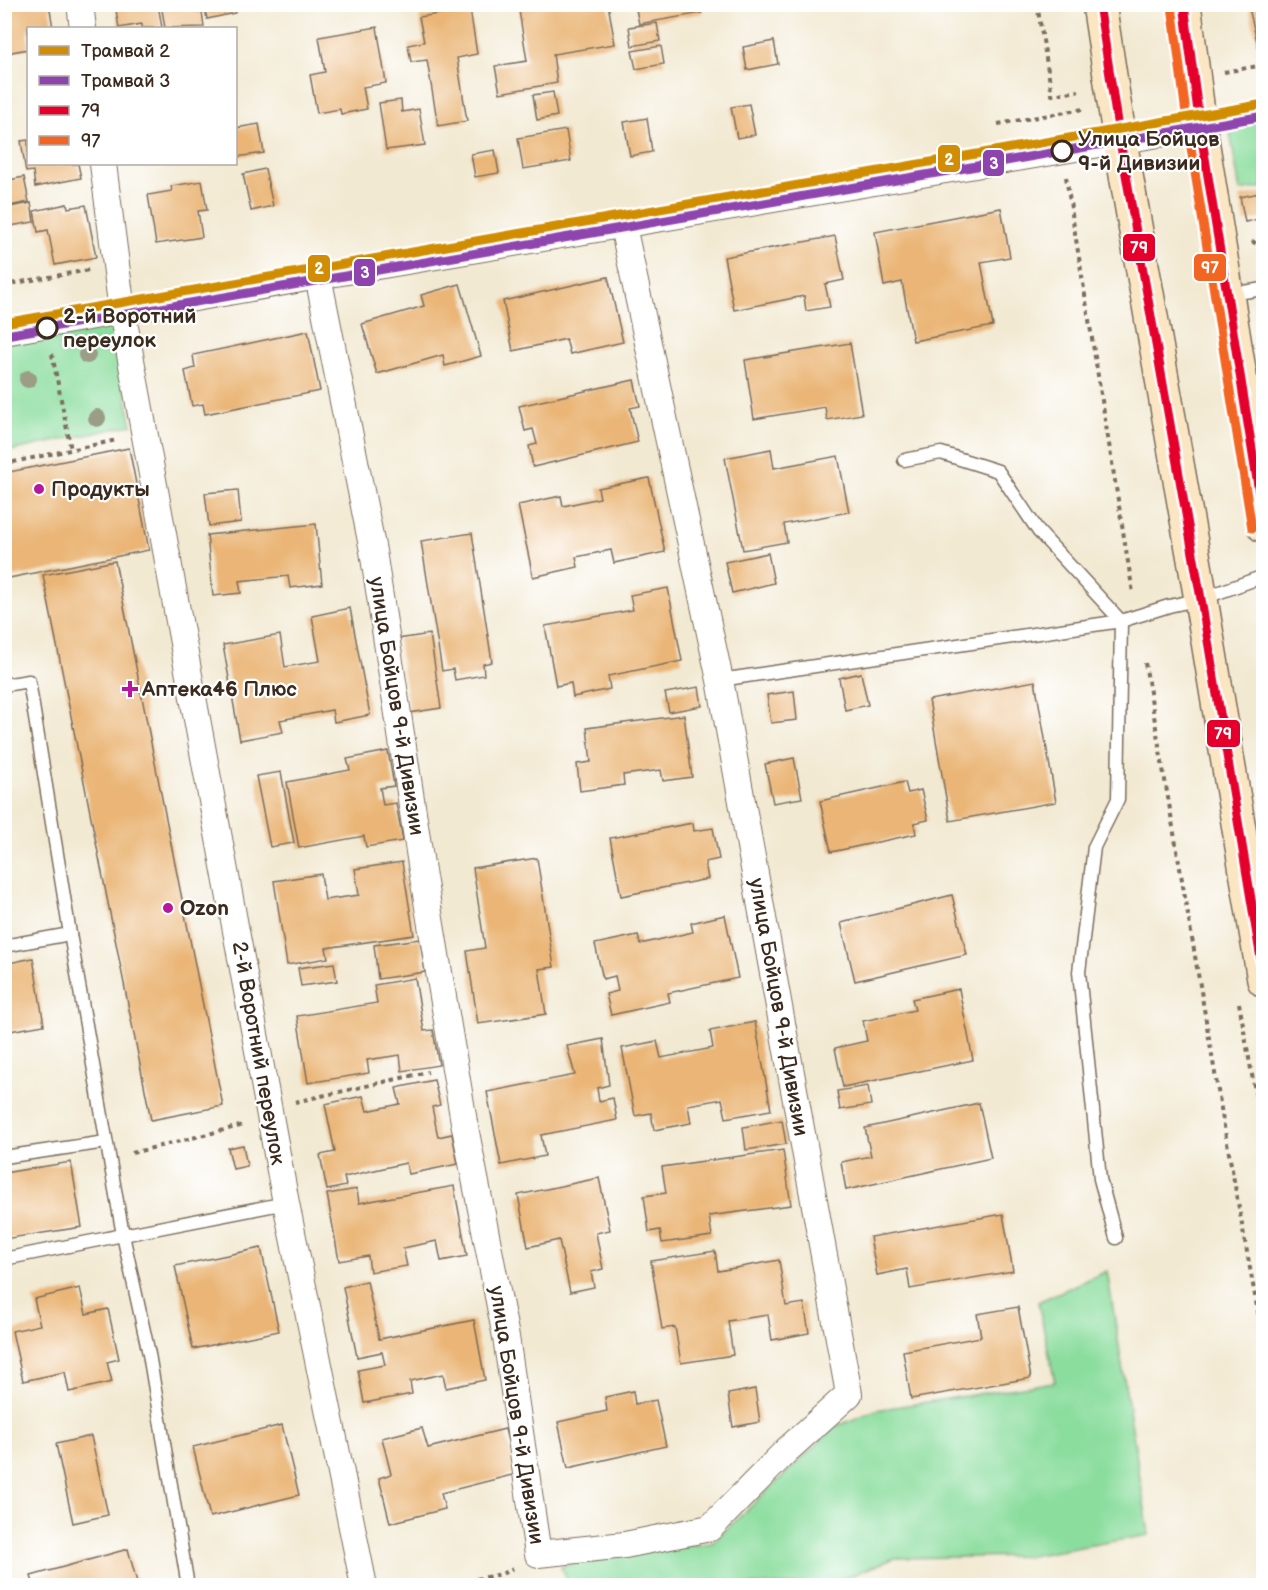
<svg xmlns="http://www.w3.org/2000/svg" width="1268" height="1590" viewBox="0 0 1268 1590" font-family="'Balsamiq Sans',sans-serif">
<style>
.green{fill:#8add9d;stroke:#62845e;stroke-width:1.5}
.building{fill:#eab576}
.lines{fill:none;stroke-linecap:round;stroke-linejoin:round}
.service-casing{stroke:#7b6d5d;stroke-width:15}
.minor-casing{stroke:#7b6d5d;stroke-width:28}
.secondary-casing{stroke:#7b6d5d;stroke-width:36}
.path{stroke:#7b6d5d;stroke-width:4;stroke-dasharray:4.5 4.5;stroke-linecap:butt}
.service{stroke:#fff;stroke-width:12}
.minor{stroke:#fff;stroke-width:26}
.secondary{stroke:#fbe6c4;stroke-width:33}
.bus-1-casing{stroke:#fff;stroke-width:14}
.bus-2-casing{stroke:#fff;stroke-width:14}
.bus-1{stroke:#e4002b;stroke-width:9}
.bus-2{stroke:#f26522;stroke-width:9}
.tram-1-casing{stroke:#fff;stroke-width:14}
.tram-2-casing{stroke:#fff;stroke-width:14}
.tram-1{stroke:#d18d06;stroke-width:9}
.tram-2{stroke:#8e44ad;stroke-width:9}
.tree{fill:#9b9e84}
.stop-dot{fill:#fff;stroke:#3b2a1e;stroke-width:3}
.poi-dot{fill:#b5179e;stroke:#fff;stroke-width:2}
.labels{text-anchor:middle;stroke-width:4.5;stroke-linejoin:round;paint-order:stroke}
.stop-label{font-size:21px;font-weight:bold;fill:#3b2a1e;stroke:#fff;text-anchor:start}
.poi-label{font-size:21px;font-weight:bold;fill:#3b2a1e;stroke:#fff;text-anchor:start}
.street-label{font-size:21px;fill:#3b2a1e;stroke:#fff}
.line-badge{stroke:#fff;stroke-width:2}
.badge-label{font-size:16px;text-anchor:middle;font-weight:bold;fill:#fff}
</style>
<rect width="100%" height="100%" fill="#fff"/>
<filter id="ink" filterUnits="userSpaceOnUse"><feTurbulence type="fractalNoise" baseFrequency=".0167" numOctaves="2"/><feDisplacementMap in="SourceGraphic" scale="12" xChannelSelector="R" yChannelSelector="G"/><feConvolveMatrix kernelMatrix="1 2 1 2 8 2 1 2 1" color-interpolation-filters="sRGB"/></filter>
<filter id="wash" filterUnits="userSpaceOnUse"><feTurbulence type="fractalNoise" baseFrequency=".008" numOctaves="4" result="noise"/><feDisplacementMap in="SourceGraphic" scale="24" xChannelSelector="R" yChannelSelector="G"/><feGaussianBlur stdDeviation="1.35" result="paint"/><feColorMatrix in="noise" values="0 0 0 0 0 0 0 0 0 0 0 0 0 0 0 0 0 1.4 0 .05"/><feComposite in="paint" operator="in"/></filter>
<g filter="url(#wash)">
<rect width="100%" height="100%" fill="#f2e9d2"/>
<g class="green">
<polygon points="1263,114 1263,187 1240,191 1228,121"/>
<polygon points="1263,312 1264,312 1263,361 1256,314"/>
<polygon points="111,323 132,425 5,452 5,343"/>
<polygon points="1107,1271 1149,1535 1030,1556 895,1558 827,1585 568,1585 561,1567 593,1556 712,1543 835,1427 876,1410 1055,1382 1038,1302"/>
</g>
<g id="blocks">
<g class="building">
<polygon points="4,4 49,4 53,28 28,28 28,49 6,53"/>
<polygon points="115,4 158,4 162,28 142,28 142,24 119,28"/>
<polygon points="161,4 201,4 204,27 165,28"/>
<polygon points="204,4 234,4 235,13 207,19"/>
<polygon points="518,4 608,4 615,44 553,54 557,83 500,93 495,66 527,61"/>
<polygon points="635,4 701,4 702,13 639,24"/>
<polygon points="1248,4 1264,4 1264,53 1260,54"/>
<polygon points="470,9 477,54 457,58 467,121 438,126 427,60 411,62 408,45 424,42 419,17"/>
<polygon points="657,23 660,41 632,46 629,27"/>
<polygon points="377,27 386,83 363,87 367,109 341,114 340,109 317,113 310,75 325,72 319,37"/>
<polygon points="774,41 778,64 747,70 743,47"/>
<polygon points="661,46 664,64 636,69 632,51"/>
<polygon points="553,92 557,116 537,120 533,95"/>
<polygon points="401,100 402,112 419,109 425,145 386,150 379,103"/>
<polygon points="749,104 755,135 737,138 731,107"/>
<polygon points="647,118 652,152 630,156 624,122"/>
<polygon points="259,124 264,153 236,157 236,128"/>
<polygon points="566,130 571,161 523,169 518,138"/>
<polygon points="28,140 28,164 78,164 81,178 35,187 33,171 26,172 21,141"/>
<polygon points="495,150 499,173 475,177 471,154"/>
<polygon points="265,169 273,206 251,211 243,174"/>
<polygon points="24,177 29,202 4,207 4,181"/>
<polygon points="202,181 207,210 198,211 202,237 156,244 148,195 172,191 171,186"/>
<polygon points="1264,192 1264,218 1245,222 1240,197"/>
<polygon points="31,203 34,222 4,227 4,208"/>
<polygon points="67,204 68,208 86,205 96,257 55,265 48,230 38,232 34,211"/>
<polygon points="1001,208 1010,257 981,262 993,326 913,341 902,282 884,286 875,232"/>
<polygon points="835,236 844,280 825,284 830,307 806,311 804,296 734,310 724,257"/>
<polygon points="608,277 623,342 570,354 566,339 513,351 503,301"/>
<polygon points="460,284 481,356 445,366 443,355 377,374 362,324 424,306 421,295"/>
<polygon points="308,331 320,391 205,414 203,404 192,406 185,371 195,368 193,355"/>
<polygon points="850,343 862,414 827,420 825,407 754,419 745,360"/>
<polygon points="634,380 640,406 630,408 638,442 533,467 529,446 537,444 533,429 525,431 519,406"/>
<polygon points="129,448 149,550 4,579 4,473"/>
<polygon points="771,449 774,468 838,456 849,512 784,524 787,542 743,550 725,458"/>
<polygon points="649,478 665,552 614,563 611,550 576,557 578,567 533,577 518,505 561,496 563,506 600,498 598,488"/>
<polygon points="238,490 241,522 209,526 205,493"/>
<polygon points="316,524 322,584 290,588 288,576 239,581 241,593 213,596 207,535"/>
<polygon points="472,533 492,662 483,664 484,675 455,680 453,669 442,671 421,541"/>
<polygon points="768,553 774,583 732,593 725,562"/>
<polygon points="115,561 223,1106 151,1120 43,575"/>
<polygon points="668,588 682,661 608,676 610,689 573,697 571,683 556,686 545,626 633,610 630,595"/>
<polygon points="350,608 370,715 334,722 332,710 280,720 283,732 240,740 223,645 280,635 285,667 320,661 312,616"/>
<polygon points="430,634 441,708 409,713 398,639"/>
<polygon points="861,673 868,705 845,710 839,678"/>
<polygon points="1035,681 1056,802 950,821 929,700"/>
<polygon points="699,687 702,706 669,712 665,693"/>
<polygon points="794,691 797,720 771,723 767,695"/>
<polygon points="684,715 692,777 663,781 661,770 623,775 624,785 580,791 577,764 591,762 587,728"/>
<polygon points="388,751 394,786 380,788 383,805 396,803 403,841 366,847 364,836 299,848 287,782 350,770 347,759"/>
<polygon points="794,758 802,798 773,803 765,764"/>
<polygon points="281,772 294,843 270,847 256,776"/>
<polygon points="905,782 908,793 921,790 928,820 914,823 916,834 831,852 820,801"/>
<polygon points="693,823 694,831 713,828 719,859 705,862 708,879 621,896 610,838"/>
<polygon points="537,858 554,967 539,969 546,1014 478,1024 467,951 485,948 473,868"/>
<polygon points="402,862 414,935 326,948 328,958 287,965 274,881 321,874 325,900 359,895 355,869"/>
<polygon points="952,895 967,955 855,981 841,923"/>
<polygon points="725,915 738,978 668,993 670,1002 611,1015 606,994 618,991 615,976 603,979 595,944 638,935 640,944 693,932 691,923"/>
<polygon points="420,939 425,972 378,979 374,945"/>
<polygon points="33,958 44,1025 4,1032 4,964"/>
<polygon points="334,963 337,981 301,986 298,968"/>
<polygon points="415,978 424,1031 433,1030 439,1065 402,1071 400,1055 367,1060 369,1073 308,1083 297,1016 377,1003 374,985"/>
<polygon points="959,989 973,1060 843,1087 835,1048 867,1041 863,1021 915,1010 912,999"/>
<polygon points="755,1022 771,1110 726,1118 722,1099 688,1105 691,1123 654,1130 651,1113 635,1116 622,1048 657,1041 661,1058 713,1048 710,1031"/>
<polygon points="603,1039 609,1085 597,1088 599,1101 613,1098 617,1120 541,1135 545,1156 501,1165 487,1092 575,1075 567,1046"/>
<polygon points="434,1080 440,1105 432,1107 438,1137 452,1134 458,1164 409,1174 406,1163 344,1177 346,1186 327,1190 320,1155 335,1152 325,1104 363,1096 367,1111 400,1104 396,1088"/>
<polygon points="868,1086 871,1105 840,1110 837,1091"/>
<polygon points="979,1103 991,1158 846,1190 841,1162 871,1156 865,1128"/>
<polygon points="782,1120 786,1144 746,1150 743,1127"/>
<polygon points="243,1145 247,1166 233,1169 228,1148"/>
<polygon points="783,1150 791,1205 709,1216 712,1236 662,1243 660,1230 649,1232 644,1196 666,1193 662,1167"/>
<polygon points="71,1162 82,1227 4,1239 4,1173"/>
<polygon points="599,1178 610,1230 596,1233 603,1269 591,1272 594,1287 570,1292 559,1240 528,1247 518,1195"/>
<polygon points="454,1186 467,1256 441,1261 437,1241 403,1248 407,1266 370,1272 368,1256 339,1261 327,1194 357,1189 359,1203"/>
<polygon points="1003,1214 1013,1271 910,1289 907,1269 877,1275 870,1237"/>
<polygon points="261,1248 279,1331 193,1349 175,1266"/>
<polygon points="715,1251 718,1271 779,1260 786,1306 804,1303 809,1333 772,1340 768,1315 728,1321 733,1355 681,1363 675,1327 662,1329 651,1261"/>
<polygon points="367,1281 379,1339 474,1320 485,1380 446,1388 443,1374 410,1381 412,1394 364,1403 358,1370 385,1365 382,1352 357,1357 343,1287"/>
<polygon points="80,1288 86,1314 108,1309 119,1359 107,1362 112,1382 69,1392 65,1372 23,1381 12,1331 40,1325 34,1299"/>
<polygon points="1018,1307 1031,1378 911,1399 903,1351 981,1337 977,1314"/>
<polygon points="755,1389 760,1422 733,1427 728,1394"/>
<polygon points="633,1391 635,1404 656,1400 666,1446 568,1468 558,1422 607,1411 605,1397"/>
<polygon points="282,1425 299,1495 210,1517 193,1447"/>
<polygon points="422,1428 428,1448 505,1429 516,1474 441,1493 445,1509 390,1523 379,1478 391,1474 382,1438"/>
<polygon points="91,1436 108,1515 73,1523 56,1444"/>
<polygon points="128,1549 138,1586 34,1586 31,1576"/>
</g>
</g>
</g>
<g filter="url(#ink)">
<use href="#blocks" fill-opacity="0" stroke="#7b6d5d" stroke-width="1.5"/>
<g class="lines">
<g class="service-casing">
<g id="service">
<polyline points="1229,294 1264,289"/>
<polyline points="904,460 941,453 998,471 1039,532 1121,621 1118,799 1094,847 1079,972 1100,1179 1116,1238"/>
<polyline points="720,680 1121,621 1169,606 1201,599 1264,576"/>
<polyline points="4,685 29,681 70,934 123,1235 286,1203"/>
<polyline points="4,946 70,934"/>
<polyline points="4,1157 106,1142"/>
<polyline points="4,1259 123,1235 149,1354 188,1586"/>
</g>
</g>
<g class="minor-casing">
<g id="minor">
<polyline points="80,4 83,28"/>
<polyline points="103,164 122,311 286,1203 364,1586"/>
<polyline points="318,276 373,551 422,871 464,1122 506,1337 538,1554 625,1545 710,1528 787,1450 849,1394 720,680 623,226"/>
<polyline points="4,332 318,276 1200,127"/>
</g>
</g>
<g class="secondary-casing">
<g id="secondary">
<polyline points="1099,4 1120,141 1201,599 1264,980"/>
<polyline points="1184,4 1200,127 1264,526"/>
</g>
</g>
<g class="path">
<polyline points="1037,4 1052,95 1079,91"/>
<polyline points="1224,72 1264,65"/>
<polyline points="998,124 1083,109"/>
<polyline points="1066,177 1133,593"/>
<polyline points="1252,241 1264,249"/>
<polyline points="4,285 89,270"/>
<polyline points="52,354 71,450"/>
<polyline points="4,464 117,440"/>
<polyline points="1145,663 1224,1126 1264,1345"/>
<polyline points="1239,1003 1264,1141"/>
<polyline points="295,1102 428,1072"/>
<polyline points="132,1153 244,1125"/>
<polyline points="441,1586 502,1574 513,1568"/>
</g>
<use href="#service" class="service"/>
<use href="#minor" class="minor"/>
<use href="#secondary" class="secondary"/>
<g class="bus-1-casing">
<g id="bus-1">
<polyline points="1099,4 1120,141 1201,599 1264,977"/>
<polyline points="1184,4 1200,127 1264,523"/>
</g>
</g>
<g class="bus-2-casing">
<polyline id="bus-2" points="1172,6 1188,129 1252,528"/>
</g>
<use href="#bus-1" class="bus-1"/>
<use href="#bus-2" class="bus-2"/>
<g class="tram-1-casing">
<polyline id="tram-1" points="4,323 1264,104"/>
</g>
<g class="tram-2-casing">
<polyline id="tram-2" points="6,335 1264,116"/>
</g>
<use href="#tram-1" class="tram-1"/>
<use href="#tram-2" class="tram-2"/>
</g>
<g class="tree">
<circle cx="87" cy="355" r="9"/>
<circle cx="28" cy="379" r="9"/>
<circle cx="97" cy="418" r="9"/>
</g>
</g>
<g class="stop-dot">
<circle cx="1062" cy="151" r="10"/>
<circle cx="47" cy="328" r="10"/>
</g>
<g class="poi-dot">
<circle cx="39" cy="489" r="6"/>
<path d="M127 680h6v6h6v6h-6v6h-6v-6h-6v-6h6z"/>
<circle cx="168" cy="908" r="6"/>
</g>
<g class="labels">
<g class="stop-label">
<text x="1078" y="146">Улица Бойцов<tspan x="1078" dy="24">9-й Дивизии</tspan></text>
<text x="63" y="323">2-й Воротний<tspan x="63" dy="24">переулок</tspan></text>
</g>
<g class="poi-label">
<text x="51" y="496">Продукты</text>
<text x="142" y="696">Аптека46 Плюс</text>
<text x="180" y="915">Ozon</text>
</g>
<g class="street-label">
<text transform="translate(397 706) rotate(81)" y="7">улица Бойцов 9-й Дивизии</text>
<text transform="translate(779 1007) rotate(80)" y="7">улица Бойцов 9-й Дивизии</text>
<text transform="translate(259 1053) rotate(80)" y="7">2-й Воротний переулок</text>
<text transform="translate(517 1415) rotate(81)" y="7">улица Бойцов 9-й Дивизии</text>
</g>
</g>
<g class="line-badge">
<rect x="937" y="144" width="24" height="29" rx="6" fill="#d18d06"/>
<rect x="982" y="149" width="23" height="28" rx="6" fill="#8e44ad"/>
<rect x="1122" y="233" width="34" height="29" rx="6" fill="#e4002b"/>
<rect x="1193" y="253" width="34" height="29" rx="6" fill="#f26522"/>
<rect x="307" y="254" width="24" height="29" rx="6" fill="#d18d06"/>
<rect x="353" y="258" width="23" height="29" rx="6" fill="#8e44ad"/>
<rect x="1206" y="719" width="35" height="29" rx="6" fill="#e4002b"/>
</g>
<g class="badge-label">
<text x="949" y="165">2</text>
<text x="994" y="169">3</text>
<text x="1139" y="253">79</text>
<text x="1210" y="273">97</text>
<text x="319" y="274">2</text>
<text x="365" y="278">3</text>
<text x="1223" y="739">79</text>
</g>
<rect width="1268" height="1590" fill="none" stroke="#fff" stroke-width="24"/>
<rect x="27" y="27" width="210" height="138" fill="#ffffff" stroke="#b1aaa5" stroke-width="1.5"/>
<rect x="39" y="46" width="30" height="9" fill="#d18d06" stroke="#b1aaa5" stroke-width="1.5"/>
<text x="81" y="57" font-size="18" fill="#3b2a1e">Трамвай 2</text>
<rect x="39" y="76" width="30" height="9" fill="#8e44ad" stroke="#b1aaa5" stroke-width="1.5"/>
<text x="81" y="87" font-size="18" fill="#3b2a1e">Трамвай 3</text>
<rect x="39" y="106" width="30" height="9" fill="#e4002b" stroke="#b1aaa5" stroke-width="1.5"/>
<text x="81" y="117" font-size="18" fill="#3b2a1e">79</text>
<rect x="39" y="136" width="30" height="9" fill="#f26522" stroke="#b1aaa5" stroke-width="1.5"/>
<text x="81" y="147" font-size="18" fill="#3b2a1e">97</text>
</svg>
